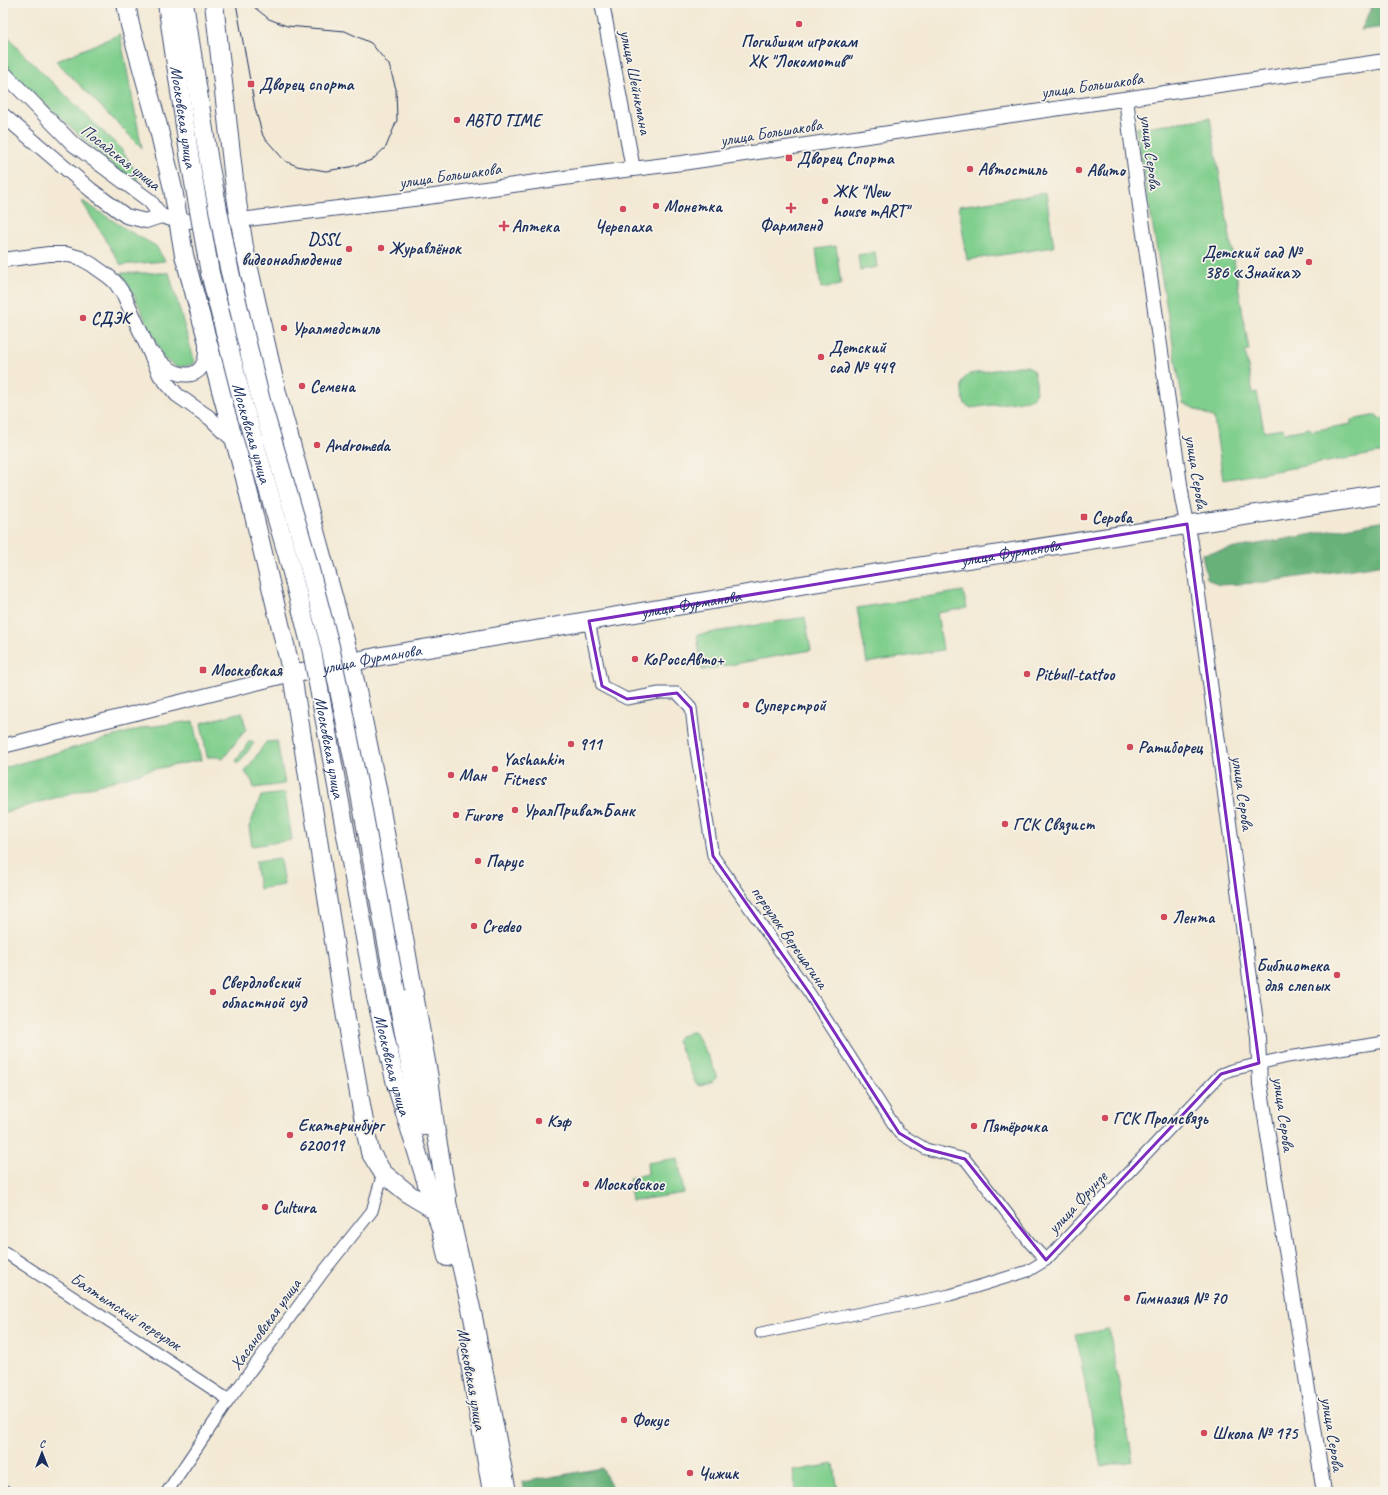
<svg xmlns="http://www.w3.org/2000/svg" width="1388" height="1495" viewBox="0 0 1388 1495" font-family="Caveat,sans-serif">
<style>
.green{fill:#81cf8e;stroke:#4e7f76}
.forest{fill:#68b279;stroke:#42706c}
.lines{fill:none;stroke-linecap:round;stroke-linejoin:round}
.minor-casing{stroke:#3b4b70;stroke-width:13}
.tertiary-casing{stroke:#3b4b70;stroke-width:16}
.primary-casing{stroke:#3b4b70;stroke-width:20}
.minor{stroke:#fff;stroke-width:11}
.tertiary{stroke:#fff;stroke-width:14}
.primary{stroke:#fff;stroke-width:18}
.tram{stroke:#1b2f5e;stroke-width:1}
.primary-bridge-casing{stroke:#3b4b70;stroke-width:20;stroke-linecap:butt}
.primary-bridge{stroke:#fff;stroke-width:18}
.marked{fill:none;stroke:#7b2cbf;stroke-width:3;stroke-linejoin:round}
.poi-dot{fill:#d1495b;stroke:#f7f3e8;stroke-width:1.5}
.labels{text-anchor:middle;stroke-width:3.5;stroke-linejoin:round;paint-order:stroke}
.poi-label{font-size:17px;font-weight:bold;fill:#1b2f5e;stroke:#f7f3e8;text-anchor:start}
.street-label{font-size:17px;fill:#1b2f5e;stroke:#f7f3e8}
</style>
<rect width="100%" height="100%" fill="#f7f3e8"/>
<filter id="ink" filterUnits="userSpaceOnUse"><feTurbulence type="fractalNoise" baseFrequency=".025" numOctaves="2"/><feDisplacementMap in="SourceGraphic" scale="8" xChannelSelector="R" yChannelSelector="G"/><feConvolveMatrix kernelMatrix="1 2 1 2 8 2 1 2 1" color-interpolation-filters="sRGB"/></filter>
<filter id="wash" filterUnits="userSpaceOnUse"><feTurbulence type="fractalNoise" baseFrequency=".012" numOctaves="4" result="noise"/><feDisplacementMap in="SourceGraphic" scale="16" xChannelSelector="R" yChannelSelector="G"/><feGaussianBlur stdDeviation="0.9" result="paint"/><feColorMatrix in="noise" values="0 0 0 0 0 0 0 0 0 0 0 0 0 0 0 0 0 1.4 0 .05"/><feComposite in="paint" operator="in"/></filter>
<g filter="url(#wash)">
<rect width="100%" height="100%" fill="#f3e9d4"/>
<g class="green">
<polygon points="3,29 18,49 121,149 139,176 135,183 112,165 6,68 3,64"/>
<polygon points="120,34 142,148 56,61"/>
<polygon points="1210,118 1249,350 1245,351 1253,393 1257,392 1264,431 1283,428 1284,433 1310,428 1311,431 1351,424 1351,420 1377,415 1378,419 1385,418 1385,452 1223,480 1214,418 1183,403 1136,128"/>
<polygon points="1046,193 1054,247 967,260 959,206"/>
<polygon points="81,200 129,231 156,246 165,261 121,265"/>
<polygon points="836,246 841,285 821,288 816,249"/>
<polygon points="875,252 877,267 860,270 858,255"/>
<polygon points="121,273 169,273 195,363 186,366 177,367 164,359 132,291"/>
<path d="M1018 366H1027L1033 370C1036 380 1041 396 1028 400L971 408 965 404C961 394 959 379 970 374Z"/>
<polygon points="963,591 967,608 937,613 943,650 867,663 857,608"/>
<polygon points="805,617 811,650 702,670 697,635"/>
<polygon points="242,712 246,729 223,759 218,757 207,757 201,723"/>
<polygon points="193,721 201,760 150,770 3,813 3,768 147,727"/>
<polygon points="250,740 254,743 239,763 236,761"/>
<polygon points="277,741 285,784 254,788 252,781 245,772 266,742"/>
<polygon points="285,793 292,840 252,846 249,827 261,796"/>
<polygon points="280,859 284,885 259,889 255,862"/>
<path d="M691 1032H695L697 1035 717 1075C716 1081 706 1085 700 1086L696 1084 677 1041 678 1037Z"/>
<polygon points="678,1158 684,1193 632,1201 629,1178 648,1174 647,1163"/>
<polygon points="1109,1329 1133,1461 1101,1467 1076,1335"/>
<polygon points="834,1464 838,1492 796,1492 793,1471"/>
</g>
<g class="forest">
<polygon points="1362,3 1385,3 1385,27 1361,30 1372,8"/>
<polygon points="1385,521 1385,564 1259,583 1218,585 1207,578 1202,554"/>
<polygon points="602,1468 614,1492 524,1492 522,1482"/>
</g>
</g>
<g filter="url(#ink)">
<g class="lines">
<g class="minor-casing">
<g id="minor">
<polyline points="589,621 602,686 627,699 659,693 677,693 691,708 696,750 713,856 810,994 899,1133 926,1149 965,1159 1030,1243 1046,1260"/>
<polyline points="3,1251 229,1400"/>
<polyline points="761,1333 950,1295 1028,1271 1046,1260 1221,1074 1231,1070 1288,1057 1385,1042"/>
<polyline points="3,1490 7,1492"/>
<polyline points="167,1492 229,1400 324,1271 372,1211 383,1173"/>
</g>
</g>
<g class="tertiary-casing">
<g id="tertiary">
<polyline points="602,3 633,169"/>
<polyline points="3,72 73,144 150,201 161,216"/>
<polyline points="1126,99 1139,199 1182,498 1191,543 1224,786 1258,1037 1260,1084 1324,1492"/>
<polyline points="3,115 91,190 126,216 146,221 161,216"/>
<polyline points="161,216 179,221 240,220 413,199 600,173 682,163 1385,61"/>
<polyline points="3,260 49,254 66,254 80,258 91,264 108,276 115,282 124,295 160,375 177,395 210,418 234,441"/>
<path d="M155 355C172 380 208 385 206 346"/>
<polyline points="3,746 292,674"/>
</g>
</g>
<g class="primary-casing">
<g id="primary">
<polyline points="126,3 130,25 158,126 173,189 184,255 245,478 292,674 349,1037 366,1133 370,1152 383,1173 410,1195 435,1210"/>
<polyline points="214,3 235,189 244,247 277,393 351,662 377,788 429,1078 436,1133 447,1197"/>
<path id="s1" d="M292 674 381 656 807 584 1385 494"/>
<polyline points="396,992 413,1080 426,1126"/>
<path id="s2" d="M376 997 396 1084 441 1229 447 1257"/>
<polyline points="443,1185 473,1317 507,1492"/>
<polyline points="468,1352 492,1492"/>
</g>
</g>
<use href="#minor" class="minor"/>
<use href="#tertiary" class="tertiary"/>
<use href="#primary" class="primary"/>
<polyline class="tram" points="236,3 255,108 263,136 285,161 297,166 326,171 350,167 372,160 386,147 397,120 396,89 389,65 371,43 345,31 287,26 269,19 254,7 252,3"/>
<g class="primary-bridge-casing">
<g id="primary-bridge">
<path id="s3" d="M167 3 190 160 210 273 244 407 288 557 312 651 376 997"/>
<polyline points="184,3 209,162 229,268 261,401 305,551 330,646 358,783 396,992"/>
</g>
</g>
<use href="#primary-bridge" class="primary-bridge"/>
</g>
</g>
<path class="marked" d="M1187 524 1259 1063 1221 1074 1046 1260 965 1159 926 1149 899 1133 810 994 713 856 691 708 677 693 627 699 602 686 589 621Z"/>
<g class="poi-dot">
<circle cx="799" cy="24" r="4"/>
<rect x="247" y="80" width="8" height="8" rx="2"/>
<circle cx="457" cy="120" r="4"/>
<rect x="785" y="154" width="8" height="8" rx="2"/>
<circle cx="970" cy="169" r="4"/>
<circle cx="1079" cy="170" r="4"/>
<circle cx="825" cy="201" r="4"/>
<circle cx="656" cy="206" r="4"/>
<path d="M789 202h4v4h4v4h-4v4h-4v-4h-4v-4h4z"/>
<circle cx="623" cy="209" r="4"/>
<path d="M502 220h4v4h4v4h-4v4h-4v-4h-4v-4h4z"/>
<circle cx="381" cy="248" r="4"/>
<circle cx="349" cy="249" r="4"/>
<circle cx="1309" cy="262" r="4"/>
<circle cx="83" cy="318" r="4"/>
<circle cx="284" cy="328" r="4"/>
<circle cx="821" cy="357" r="4"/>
<circle cx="302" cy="386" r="4"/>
<circle cx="317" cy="445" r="4"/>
<rect x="1080" y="513" width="8" height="8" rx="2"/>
<circle cx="635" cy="659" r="4"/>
<rect x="199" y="666" width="8" height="8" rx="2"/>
<circle cx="1027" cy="674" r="4"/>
<circle cx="746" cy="705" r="4"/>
<circle cx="571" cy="744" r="4"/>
<circle cx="1130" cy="747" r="4"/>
<circle cx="495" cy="769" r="4"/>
<circle cx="451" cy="775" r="4"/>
<circle cx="515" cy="810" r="4"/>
<circle cx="456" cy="815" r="4"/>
<circle cx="1005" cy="824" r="4"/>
<circle cx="478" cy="861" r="4"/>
<circle cx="1164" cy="917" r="4"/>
<circle cx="474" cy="926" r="4"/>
<circle cx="1337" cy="975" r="4"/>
<circle cx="213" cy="992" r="4"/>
<circle cx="1105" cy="1118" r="4"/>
<circle cx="539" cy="1121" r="4"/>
<circle cx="974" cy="1126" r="4"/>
<circle cx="290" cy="1135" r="4"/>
<circle cx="586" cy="1184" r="4"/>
<circle cx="265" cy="1207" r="4"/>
<circle cx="1127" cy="1298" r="4"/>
<circle cx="624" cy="1420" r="4"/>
<circle cx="1204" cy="1433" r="4"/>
<circle cx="690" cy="1473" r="4"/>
</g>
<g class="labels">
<g class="poi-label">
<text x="799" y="47" text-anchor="middle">Погибшим игрокам<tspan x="799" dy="20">ХК "Локомотив"</tspan></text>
<text x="259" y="90">Дворец спорта</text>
<text x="465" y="126">АВТО TIME</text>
<text x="797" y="164">Дворец Спорта</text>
<text x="978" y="175">Автостиль</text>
<text x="1087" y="176">Авито</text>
<text x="833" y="197">ЖК "New<tspan x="833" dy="20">house mART"</tspan></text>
<text x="664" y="212">Монетка</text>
<text x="791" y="231" text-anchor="middle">Фармленд</text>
<text x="512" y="232">Аптека</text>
<text x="623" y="232" text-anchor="middle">Черепаха</text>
<text x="341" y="245" text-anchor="end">DSSL<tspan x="341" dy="20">видеонаблюдение</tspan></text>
<text x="389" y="254">Журавлёнок</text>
<text x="1301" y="258" text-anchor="end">Детский сад №<tspan x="1301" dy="20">386 «Знайка»</tspan></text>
<text x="91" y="324">СДЭК</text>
<text x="292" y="334">Уралмедстиль</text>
<text x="829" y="353">Детский<tspan x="829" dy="20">сад № 449</tspan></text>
<text x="310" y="392">Семена</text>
<text x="325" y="451">Andromeda</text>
<text x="1092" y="523">Серова</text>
<text x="643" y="665">КоРоссАвто+</text>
<text x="211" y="676">Московская</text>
<text x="1035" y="680">Pitbull-tattoo</text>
<text x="754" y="711">Суперстрой</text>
<text x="579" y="750">911</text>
<text x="1138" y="753">Ратиборец</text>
<text x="503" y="765">Yashankin<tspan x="503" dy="20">Fitness</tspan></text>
<text x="459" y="781">Ман</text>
<text x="523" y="816">УралПриватБанк</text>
<text x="464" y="821">Furore</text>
<text x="1013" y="830">ГСК Связист</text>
<text x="486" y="867">Парус</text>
<text x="1172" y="923">Лента</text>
<text x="482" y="932">Credeo</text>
<text x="1329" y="971" text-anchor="end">Библиотека<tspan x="1329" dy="20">для слепых</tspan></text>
<text x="221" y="988">Свердловский<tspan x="221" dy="20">областной суд</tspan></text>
<text x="1113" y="1124">ГСК Промсвязь</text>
<text x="547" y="1127">Кэф</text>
<text x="298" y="1131">Екатеринбург<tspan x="298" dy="20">620019</tspan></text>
<text x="982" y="1132">Пятёрочка</text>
<text x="594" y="1190">Московское</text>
<text x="273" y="1213">Cultura</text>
<text x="1135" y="1304">Гимназия № 70</text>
<text x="632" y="1426">Фокус</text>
<text x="1212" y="1439">Школа № 175</text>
<text x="698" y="1479">Чижик</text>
</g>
<g class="street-label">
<text transform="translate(636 82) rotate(79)" y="6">улица Шейнкмана</text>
<text transform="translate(1092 85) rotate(-8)" y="6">улица Большакова</text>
<text dy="6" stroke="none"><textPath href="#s3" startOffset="115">Московская улица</textPath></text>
<text transform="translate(771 132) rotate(-9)" y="6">улица Большакова</text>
<text transform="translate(1151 152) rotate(83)" y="6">улица Серова</text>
<text transform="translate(121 157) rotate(38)" y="6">Посадская улица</text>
<text transform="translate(450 175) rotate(-8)" y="6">улица Большакова</text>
<text dy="6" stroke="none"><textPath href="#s3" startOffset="439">Московская улица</textPath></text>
<text transform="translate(1197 472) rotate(81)" y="6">улица Серова</text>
<text dy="6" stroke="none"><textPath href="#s1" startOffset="729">улица Фурманова</textPath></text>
<text dy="6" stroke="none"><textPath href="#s1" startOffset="405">улица Фурманова</textPath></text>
<text dy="6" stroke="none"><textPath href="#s1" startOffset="81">улица Фурманова</textPath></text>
<text dy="6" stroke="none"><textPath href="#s3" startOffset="763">Московская улица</textPath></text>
<text transform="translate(1243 793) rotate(82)" y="6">улица Серова</text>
<text transform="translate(790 937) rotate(55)" y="6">переулок Верещагина</text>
<text dy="6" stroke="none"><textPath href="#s2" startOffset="70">Московская улица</textPath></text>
<text transform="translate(1284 1114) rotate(82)" y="6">улица Серова</text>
<text transform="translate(1077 1202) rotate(-47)" y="6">улица Фрунзе</text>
<text transform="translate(126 1311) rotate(33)" y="6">Балтымский переулок</text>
<text transform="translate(265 1324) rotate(-54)" y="6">Хасановская улица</text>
<text transform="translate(472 1379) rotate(80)" y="6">Московская улица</text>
<text transform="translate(1333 1434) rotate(81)" y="6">улица Серова</text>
</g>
</g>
<rect width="1388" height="1495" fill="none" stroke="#f7f3e8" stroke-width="16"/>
<g transform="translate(42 1453)" stroke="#f7f3e8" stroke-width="3" paint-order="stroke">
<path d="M0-3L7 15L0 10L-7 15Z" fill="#1b2f5e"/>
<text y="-6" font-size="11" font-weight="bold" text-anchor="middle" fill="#1b2f5e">С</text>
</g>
</svg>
